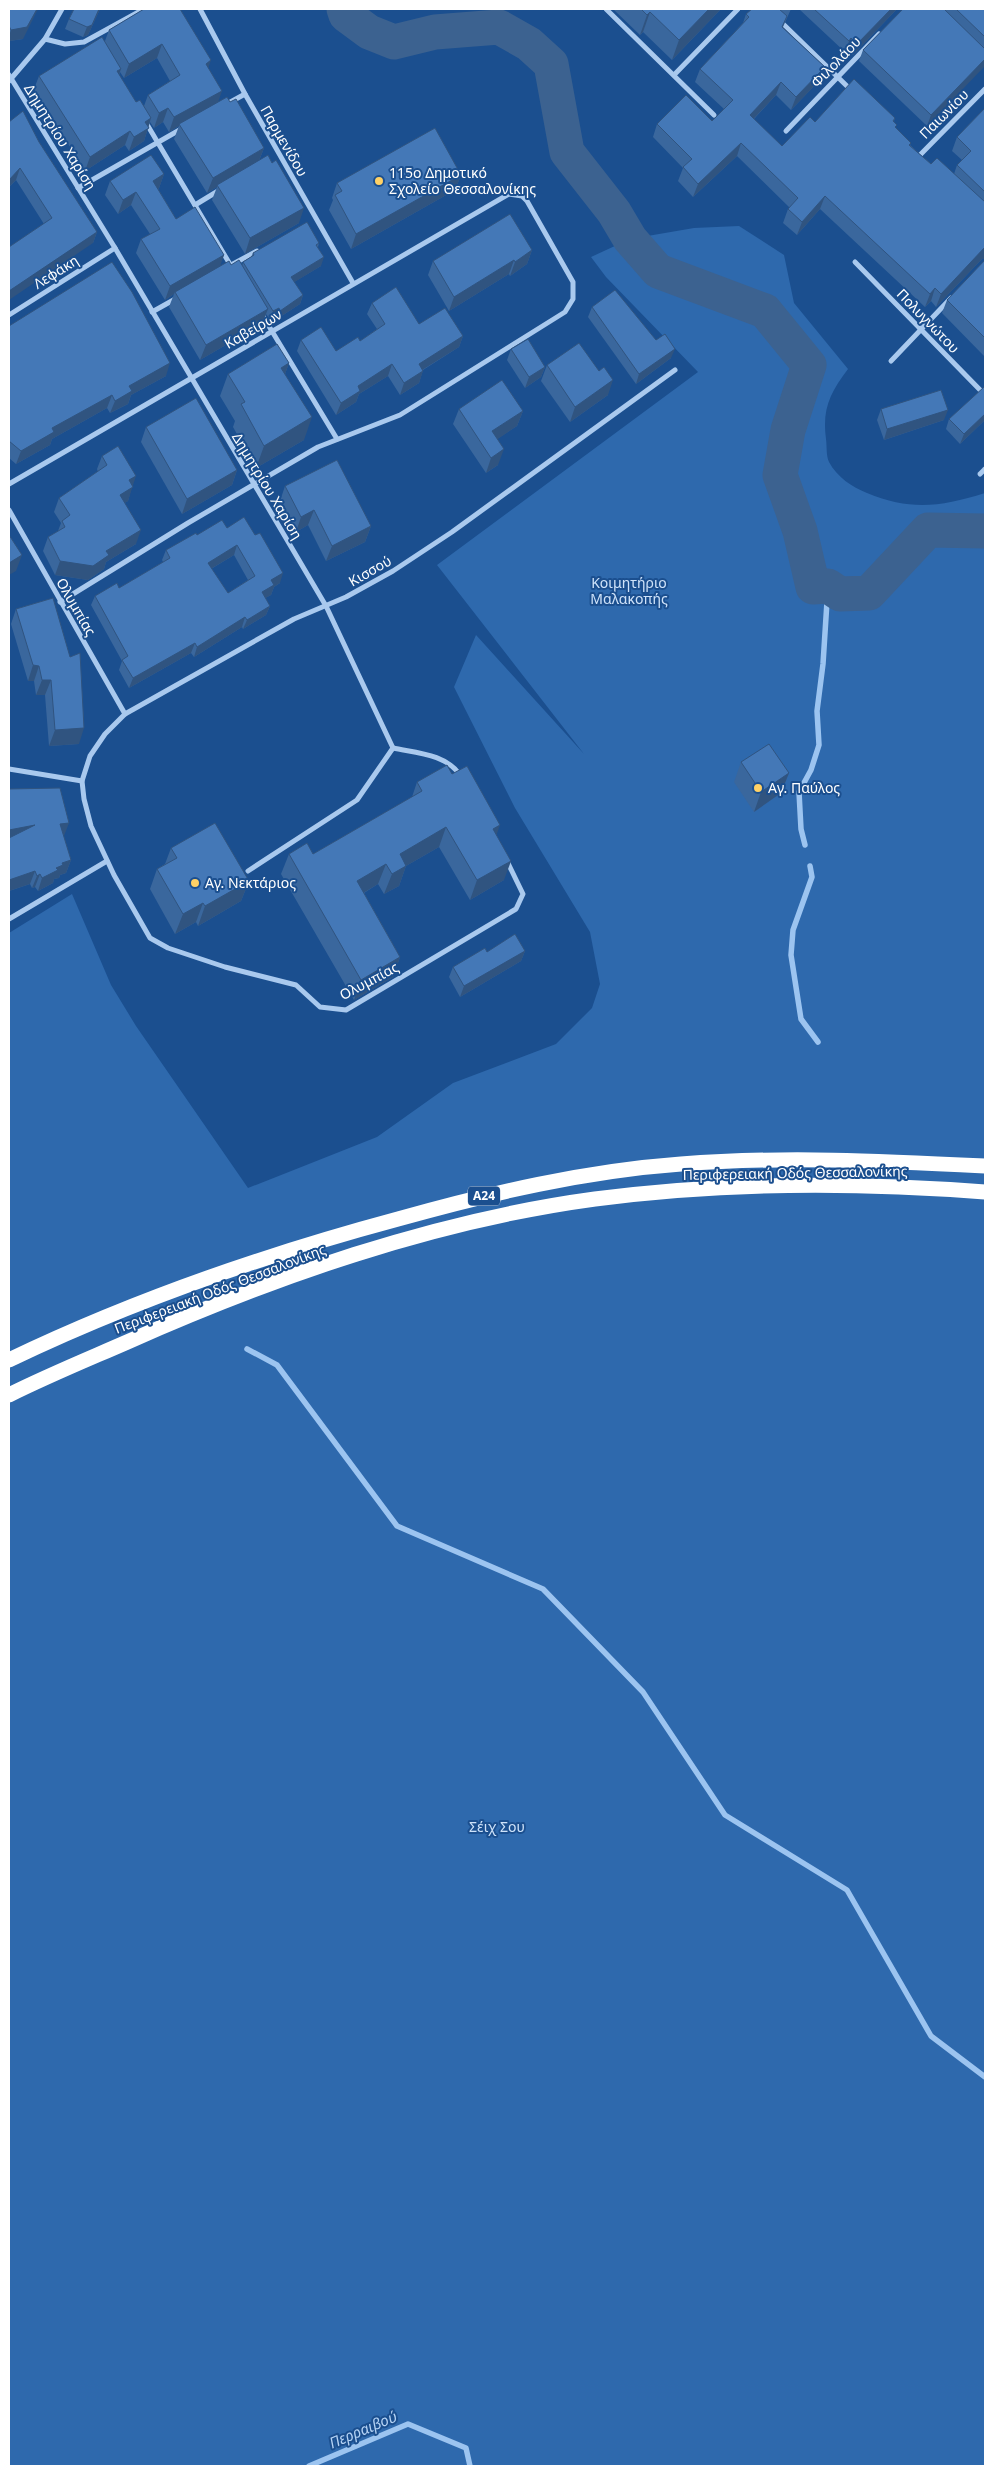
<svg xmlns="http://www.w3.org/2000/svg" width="994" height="2475" viewBox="0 0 994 2475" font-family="'Noto Sans',sans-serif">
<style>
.green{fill:#2e69ad}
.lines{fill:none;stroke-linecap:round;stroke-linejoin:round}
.stream{stroke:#9cc4f0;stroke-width:5.5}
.river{stroke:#3c6290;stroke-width:35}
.street{stroke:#a9c9ee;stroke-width:5}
.highway{stroke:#fff;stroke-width:15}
.wall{fill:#3a679d;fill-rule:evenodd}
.shaded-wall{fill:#305480}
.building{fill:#4478b7;stroke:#305480;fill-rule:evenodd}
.poi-dot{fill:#ffd166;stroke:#1b4f8f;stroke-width:2}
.labels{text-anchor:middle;stroke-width:4;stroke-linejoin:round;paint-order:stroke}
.shield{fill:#1b4f8f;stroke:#bbcadd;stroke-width:1}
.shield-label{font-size:12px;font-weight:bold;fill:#fff}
.street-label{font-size:14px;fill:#fff;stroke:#1b4f8f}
.poi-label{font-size:14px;fill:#fff;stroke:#1b4f8f;text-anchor:start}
.park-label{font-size:14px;fill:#cfe3fa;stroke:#1b4f8f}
.water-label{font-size:15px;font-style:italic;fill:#b5d3f5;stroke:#1b4f8f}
</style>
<rect width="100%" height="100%" fill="#1b4f8f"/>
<path class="green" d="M739 226 784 255 794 303 848 369C830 393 822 409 826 439 827 446 826 456 829 462 837 477 852 487 867 493 911 511 940 507 985 493V2466H9V933L72 894 111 985 136 1026 248 1188 377 1137 453 1083 556 1044 592 1008 600 984 590 932 515 808 454 687 476 635 584 754 437 565 698 372 606 277 591 257 630 239 694 228Z"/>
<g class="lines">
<g class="stream">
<polyline points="805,845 801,829 799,792 811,770 819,745 817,711 823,664 828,586"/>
<polyline points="810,866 812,877 793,930 791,955 801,1019 818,1042"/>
<polyline points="247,1349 277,1365 397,1526 543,1589 643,1692 725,1815 847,1890 931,2036 985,2077"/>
<polyline points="309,2466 408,2424 466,2448 470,2466"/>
</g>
<polyline class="river" points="344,9 346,15 369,32 394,42 435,32 499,27 529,44 551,64 567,152 614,212 630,239 658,271 765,311 809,365 788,430 780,475 800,531 813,587 828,586 840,594 869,593 928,530 985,531"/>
<g class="street">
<polyline points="200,9 245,94 353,283"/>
<polyline points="606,9 714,115"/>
<polyline points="780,21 851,90"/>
<polyline points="45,39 65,44 84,42 144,9"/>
<polyline points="9,75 115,248 326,606 393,748 357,800 248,871"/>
<polyline points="674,75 738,9"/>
<polyline points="9,81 45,39 62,9"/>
<polyline points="225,105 245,94"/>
<polyline points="145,121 231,266"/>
<polyline points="786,131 879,34"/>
<polyline points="919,156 985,89"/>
<polyline points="78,188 183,128"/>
<polyline points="195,205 218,191"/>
<polyline points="855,262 985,395"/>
<polyline points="233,264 257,251"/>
<polyline points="152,312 177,298"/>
<polyline points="261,313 337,439"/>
<polyline points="9,315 115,248"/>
<polyline points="891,361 951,298"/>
<polyline points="980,474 985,469"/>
<polyline points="9,484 509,194 522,196 527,201 573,282 573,299 565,312 400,415 318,447 188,523 60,602"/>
<polyline points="9,510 125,714"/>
<path d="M393 748C417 753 446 754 460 775"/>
<polyline points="9,769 82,781"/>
<polyline points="506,859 523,894 516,909 346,1010 320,1007 296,985 225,967 168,948 150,938 114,875 91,826 84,799 82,781 90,756 105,734 125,714 294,619 346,597 393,571 452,532 675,370"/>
<polyline points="9,919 107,861"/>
</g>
<g class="highway">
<path d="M9 1360C134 1300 264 1255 398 1219 491 1193 585 1171 681 1164 782 1156 884 1161 985 1166"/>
<path d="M9 1395C47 1376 86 1360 125 1343 274 1277 432 1221 595 1199 723 1182 856 1182 985 1192"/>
</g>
</g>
<g class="wall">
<polygon points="9,9 23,39 9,41"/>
<polygon points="100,9 88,35 83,37 65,29 69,19"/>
<path d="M144 9 208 68 218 102H230L264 148 259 161 299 223 245 254 212 200 217 187 207 193 174 139 179 126 169 132 163 122 154 128 150 122 144 141 129 151 125 145 85 171 34 89 39 76 105 41 109 30ZM157 58 170 81 148 95 144 106 136 102 119 75 120 72 124 78Z"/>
<polygon points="613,9 721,9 672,60 643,32 640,35"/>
<polygon points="752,9 791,9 783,27 825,67 820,80 791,110 776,95 754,119 782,146 815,122 895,118 894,121 896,128 911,143 910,145 931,164 954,174 957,165 962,160 952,151 957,137 985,108 985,259 982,259 936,307 931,301 925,307 820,209 797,235 783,223 788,209 790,208 737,156 693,197 678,181 683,168 653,137 657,124 712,121 724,109 695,82 700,69 743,23 746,14"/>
<polygon points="799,9 897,9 853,55 848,49 845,52"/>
<polygon points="903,9 985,9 985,59 927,126 859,61 863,50"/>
<polygon points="9,122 39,142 97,232 93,243 44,224 16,180 9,187"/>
<polygon points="164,174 159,188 158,189 176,219 224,255 219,266 231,265 242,266 243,262 251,257 253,253 319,243 318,247 321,266 294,282 303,295 300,304 277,319 275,317 270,320 266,314 262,324 200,360 169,307 174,294 165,300 136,253 141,239 150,234 131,205 118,214 105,195 110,181"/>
<polygon points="461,175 455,190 351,249 329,210 333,200 332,198 337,183"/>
<polygon points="532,250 527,264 510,276 509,274 449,311 428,275 433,261"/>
<polygon points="985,260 985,357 942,313 947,300"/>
<polygon points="372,303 419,324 463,336 459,347 423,370 419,383 400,395 388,376 359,394 356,402 336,415 297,351 301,340 336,351 360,341 377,329 367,314"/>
<polygon points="592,307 671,358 636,384 588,317"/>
<polygon points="9,326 166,376 131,395 128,404 110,413 107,408 52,439 50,445 16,464 9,458"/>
<polygon points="511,349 545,367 541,377 525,388 507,360"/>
<polygon points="289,363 285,374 304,440 256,468 233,427 235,421 220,396 228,374"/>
<polygon points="547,365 608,395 570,422 541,381"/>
<polygon points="985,387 985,420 960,444 946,429 949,419"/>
<polygon points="459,409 523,411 517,426 497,439 498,465 486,473 453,424"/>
<polygon points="881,409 944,420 884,440 877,420"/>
<polygon points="146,427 237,470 232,485 182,514 141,442"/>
<polygon points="102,456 132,486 128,501 124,503 136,544 106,562 104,569 88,580 55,575 43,551 48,537 58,531 61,523 54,512 59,498 98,472 97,469"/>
<polygon points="285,486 371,526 365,542 326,561 308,525 296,532 280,501"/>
<path d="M227 528 280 583 274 587 271 595 265 598 270 606 266 615 243 629 242 627 194 657 191 653 129 688 119 670 122 661 91 605 95 596 119 588 163 562 162 560 166 550 197 535ZM234 555 248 580 228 593 211 569Z"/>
<polygon points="53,598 79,744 49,746 45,695 36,695 34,681 28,681 11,624 16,609"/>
<polygon points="741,762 789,773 781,793 754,812 734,782"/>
<polygon points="452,774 496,835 504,880 470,900 439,847 406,866 399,886 384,894 378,884 364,893 400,957 393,977 354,1000 281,874 289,854 313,854 412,797 417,782"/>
<polygon points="9,789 64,836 63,836 71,860 66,873 60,875 59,878 54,879 53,883 38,891 35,887 32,888 30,884 9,891"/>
<polygon points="171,848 249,881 241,901 198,926 196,922 175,934 150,889 157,869 165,864"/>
<polygon points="525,951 521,961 460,997 449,977 453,967"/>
</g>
<g class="shaded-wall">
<polygon points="37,9 38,9 23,39 9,41 9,36 11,30"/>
<polygon points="99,9 100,9 88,35 83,37 87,27"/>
<polygon points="709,9 721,9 672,60 679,40"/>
<polygon points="891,9 897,9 853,55 857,44"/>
<polygon points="650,12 643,32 640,35 647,15"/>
<polygon points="851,38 848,49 845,52 849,41"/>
<polygon points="162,44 157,58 124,78 129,64"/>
<polygon points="985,59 985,66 927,126 931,115"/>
<polygon points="211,60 206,75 206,64"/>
<polygon points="825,67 820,80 791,110 796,97"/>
<polygon points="121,69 116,82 117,71"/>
<polygon points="781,82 776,95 745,128 750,115"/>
<polygon points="222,91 217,105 179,124 179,126 169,132 174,117"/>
<polygon points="168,108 163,122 154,128 159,113"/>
<polygon points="151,118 144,141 129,151 134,137 145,122"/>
<polygon points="130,131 125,145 85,171 90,157"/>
<polygon points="741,143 737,156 693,197 698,184"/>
<polygon points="264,148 258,163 217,185 217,187 207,193 213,178"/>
<polygon points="20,168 16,180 9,187 9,180"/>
<polygon points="164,174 159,188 148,195 153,181"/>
<polygon points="461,175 455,190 351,249 356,234"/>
<polygon points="136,192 131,205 118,214 123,200"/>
<polygon points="825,196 820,209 797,235 802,222"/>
<polygon points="304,208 299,223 245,254 250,238"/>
<polygon points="97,232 93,243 9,300 9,291"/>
<polygon points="985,247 985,259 982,259 936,307 941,294"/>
<polygon points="532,250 527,264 510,276 515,262"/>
<polygon points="224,255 219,269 175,292 174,294 165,300 170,286"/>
<polygon points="324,257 321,266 288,286 291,277"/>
<polygon points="514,260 509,274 449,311 454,297"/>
<polygon points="935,288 931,301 925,307 930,294"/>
<polygon points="303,295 300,304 277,319 280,311"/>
<polygon points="279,308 275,317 270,320 273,311"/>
<polygon points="268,309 262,324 200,360 206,345"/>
<polygon points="463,336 459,347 414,375 419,364"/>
<polygon points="675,349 671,358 636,384 639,374"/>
<polygon points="170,363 166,376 131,395 128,404 110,413 115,401 129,386"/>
<polygon points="289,363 281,385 281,368"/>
<polygon points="392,364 388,376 359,394 356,402 336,415 341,403 358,386"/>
<polygon points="545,367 541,377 525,388 529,377"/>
<polygon points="423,371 419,383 400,395 404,383"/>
<polygon points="613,380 608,395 570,422 575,407"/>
<polygon points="112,395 107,408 52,439 50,445 16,464 21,451 52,428"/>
<polygon points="948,410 944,420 884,440 887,429"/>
<polygon points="523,411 517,426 486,447 492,431"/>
<polygon points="985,414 985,420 960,444 964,434"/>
<polygon points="312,417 304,440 256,468 264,446"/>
<polygon points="504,449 498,465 486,473 491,458"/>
<polygon points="237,470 232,485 182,514 187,499"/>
<polygon points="136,476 128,501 115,509 120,495 129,480"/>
<polygon points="314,510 308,525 296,532 301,517"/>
<polygon points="371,526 365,542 326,561 332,546"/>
<polygon points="141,530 136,544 106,562 104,569 88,580 55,575 60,561 106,551"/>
<polygon points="237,545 234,555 204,573 208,563"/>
<polygon points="22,555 16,571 9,575 9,563"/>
<polygon points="283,573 280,583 274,587 271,595 258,602 262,592 271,580"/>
<polygon points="270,606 266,615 243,629 247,620"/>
<polygon points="245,617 242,627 194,657 197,647"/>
<polygon points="195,643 191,653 129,688 133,678"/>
<polygon points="33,665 39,666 34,681 28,681"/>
<polygon points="42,680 51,680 45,695 36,695"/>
<polygon points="84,728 79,744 49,746 55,730"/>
<polygon points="789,773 781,793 754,812 761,792"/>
<polygon points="69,823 64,836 55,837 60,824"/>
<polygon points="35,825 9,842 9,830"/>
<polygon points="500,825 493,845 493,829"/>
<polygon points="446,827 439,847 392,874 400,854"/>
<polygon points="71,860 66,873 60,875 59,878 54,879 53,883 38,891 42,878 62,863"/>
<polygon points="511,861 504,880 470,900 477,880"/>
<polygon points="386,864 378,884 350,901 357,881"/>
<polygon points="406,866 399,886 384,894 392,874"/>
<polygon points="35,871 30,884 9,891 9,880"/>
<polygon points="40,874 35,887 32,888 37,876"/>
<polygon points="249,881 241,901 198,926 205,906"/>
<polygon points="203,903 196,922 175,934 183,914"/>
<polygon points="525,951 521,961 460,997 464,986"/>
<polygon points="400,957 393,977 354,1000 361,980"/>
</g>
<g class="building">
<polygon points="9,9 37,9 27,27 11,30 9,26"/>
<polygon points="74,9 99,9 92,25 87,27 69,19"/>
<polygon points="144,9 180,9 211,60 206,64 222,91 174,117 168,108 159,113 148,95 180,75 162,44 129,64 109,30"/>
<polygon points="641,9 709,9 679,40 650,12 647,15"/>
<polygon points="752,9 779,9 787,16 782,27 825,67 796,97 781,82 750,115 782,146 810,117 815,122 854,79 895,118 893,121 897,125 895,127 911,143 909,145 931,164 937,158 985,202 985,247 941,294 935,288 930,294 825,196 802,222 788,209 798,198 741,143 698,184 683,167 692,159 657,124 686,95 712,121 733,100 700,69 749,17 746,14"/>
<polygon points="814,9 891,9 857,44 851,38 849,41"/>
<polygon points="903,9 944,9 985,49 985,59 931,115 863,50"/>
<polygon points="956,9 985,9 985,37"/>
<polygon points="102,37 121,69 117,71 136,102 140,100 151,118 145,122 149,128 134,137 130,131 90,157 39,76"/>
<polygon points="227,97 230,102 236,99 264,148 213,178 179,124"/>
<polygon points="985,108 985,192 957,165 971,151 957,137"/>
<polygon points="23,111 39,142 97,232 9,291 9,247 52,218 20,168 9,180 9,122"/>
<polygon points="435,128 461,175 356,234 335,195 342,191 337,183"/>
<polygon points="151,155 164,174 153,181 176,219 195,207 224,255 170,286 141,239 160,229 136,192 123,200 110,181"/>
<polygon points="268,155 272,163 276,160 304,208 250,238 217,185"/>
<polygon points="510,214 532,250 515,262 514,260 454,297 433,261"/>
<polygon points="307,222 319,243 316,245 324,257 291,277 303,295 280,311 279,308 273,311 243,262 254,255 253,253"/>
<polygon points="239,260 268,309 206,345 175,292 229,261 231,265"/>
<polygon points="985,260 985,338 947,300"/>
<polygon points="112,262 132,292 170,363 129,386 132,391 115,401 112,395 52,428 54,432 21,451 9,441 9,326"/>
<polygon points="396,287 419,324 445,308 463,336 419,364 423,371 404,383 392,364 358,386 360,391 341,403 301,340 321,327 336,351 358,337 360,341 385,324 372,303"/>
<polygon points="615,290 656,340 665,334 675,349 639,374 592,307"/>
<polygon points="528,339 545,367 529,377 511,349"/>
<polygon points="579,343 599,371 604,367 613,380 575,407 547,365"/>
<polygon points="277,344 289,363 281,368 312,417 264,446 241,404 245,402 228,374"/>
<polygon points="502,380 523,411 492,431 504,449 491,458 459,409"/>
<polygon points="984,387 985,387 985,414 964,434 949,419"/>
<polygon points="941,390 948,410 887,429 881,409"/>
<polygon points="196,398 237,470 187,499 146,427"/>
<polygon points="118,446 136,476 129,480 133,487 120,495 141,530 106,551 109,555 93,566 60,561 48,537 65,527 62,521 70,515 59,498 107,465 102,456"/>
<polygon points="337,460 371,526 332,546 314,510 301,517 285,486"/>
<path d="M244 517 255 535 260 533 283 573 271 580 274 585 262 592 270 606 247 620 245 617 197 647 195 643 133 678 122 660 128 656 95 596 117 583 119 588 170 558 166 550 196 533 197 535 222 520 227 528ZM237 545 255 576 228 593 208 563Z"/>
<polygon points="9,535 22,555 9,563"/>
<polygon points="53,598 70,657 80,653 84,728 55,730 51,680 42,680 39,666 33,665 16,609"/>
<polygon points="769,744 789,773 761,792 741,762"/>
<polygon points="447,765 452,774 467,766 500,825 493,829 511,861 477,880 446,827 400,854 406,866 392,874 386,864 357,881 400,957 361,980 289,854 307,843 313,854 422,791 417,782"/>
<polygon points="60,788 69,823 60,824 71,860 62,863 63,865 56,868 58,870 42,878 40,874 37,876 35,871 9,880 9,838 35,825 9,830 9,789"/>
<polygon points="215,823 249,881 205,906 203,903 183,914 157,869 177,858 171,848"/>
<polygon points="515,934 525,951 464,986 453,967 485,948 487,952"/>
</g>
<g class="poi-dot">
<circle cx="379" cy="181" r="5"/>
<circle cx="758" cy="788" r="5"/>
<circle cx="195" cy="883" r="5"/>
</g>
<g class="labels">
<rect class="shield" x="468" y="1186.5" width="32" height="19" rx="4"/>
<g class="shield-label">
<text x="484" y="1200">Α24</text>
</g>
<g class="street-label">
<text transform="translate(836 62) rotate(-46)" y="5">Φιλολάου</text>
<text transform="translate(944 114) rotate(-45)" y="5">Παιωνίου</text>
<text transform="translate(60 137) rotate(58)" y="5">Δημητρίου Χαρίση</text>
<text transform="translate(284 141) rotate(60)" y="5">Παρμενίδου</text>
<text transform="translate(56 272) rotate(-32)" y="5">Λεφάκη</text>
<text transform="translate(928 321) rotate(46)" y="5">Πολυγνώτου</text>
<text transform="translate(253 329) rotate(-30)" y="5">Καβείρων</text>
<text transform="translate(267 486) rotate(59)" y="5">Δημητρίου Χαρίση</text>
<text transform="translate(370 571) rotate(-30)" y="5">Κισσού</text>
<text transform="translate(76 607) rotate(60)" y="5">Ολυμπίας</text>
<text transform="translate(369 981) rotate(-28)" y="5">Ολυμπίας</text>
<text transform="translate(795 1173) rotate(-1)" y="5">Περιφερειακή Οδός Θεσσαλονίκης</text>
<text transform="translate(220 1289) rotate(-21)" y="5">Περιφερειακή Οδός Θεσσαλονίκης</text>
</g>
<g class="poi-label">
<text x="389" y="178">115o Δημοτικό<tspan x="389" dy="16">Σχολείο Θεσσαλονίκης</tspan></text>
<text x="768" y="793">Αγ. Παύλος</text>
<text x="205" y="888">Αγ. Νεκτάριος</text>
</g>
<g class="park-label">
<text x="629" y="588">Κοιμητήριο<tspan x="629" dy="16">Μαλακοπής</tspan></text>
<text x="497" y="1832">Σέιχ Σου</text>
</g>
<g class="water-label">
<text transform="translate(363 2430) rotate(-23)" y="5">Περραιβού</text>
</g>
</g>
<rect width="994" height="2475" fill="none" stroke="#ffffff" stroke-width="20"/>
</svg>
